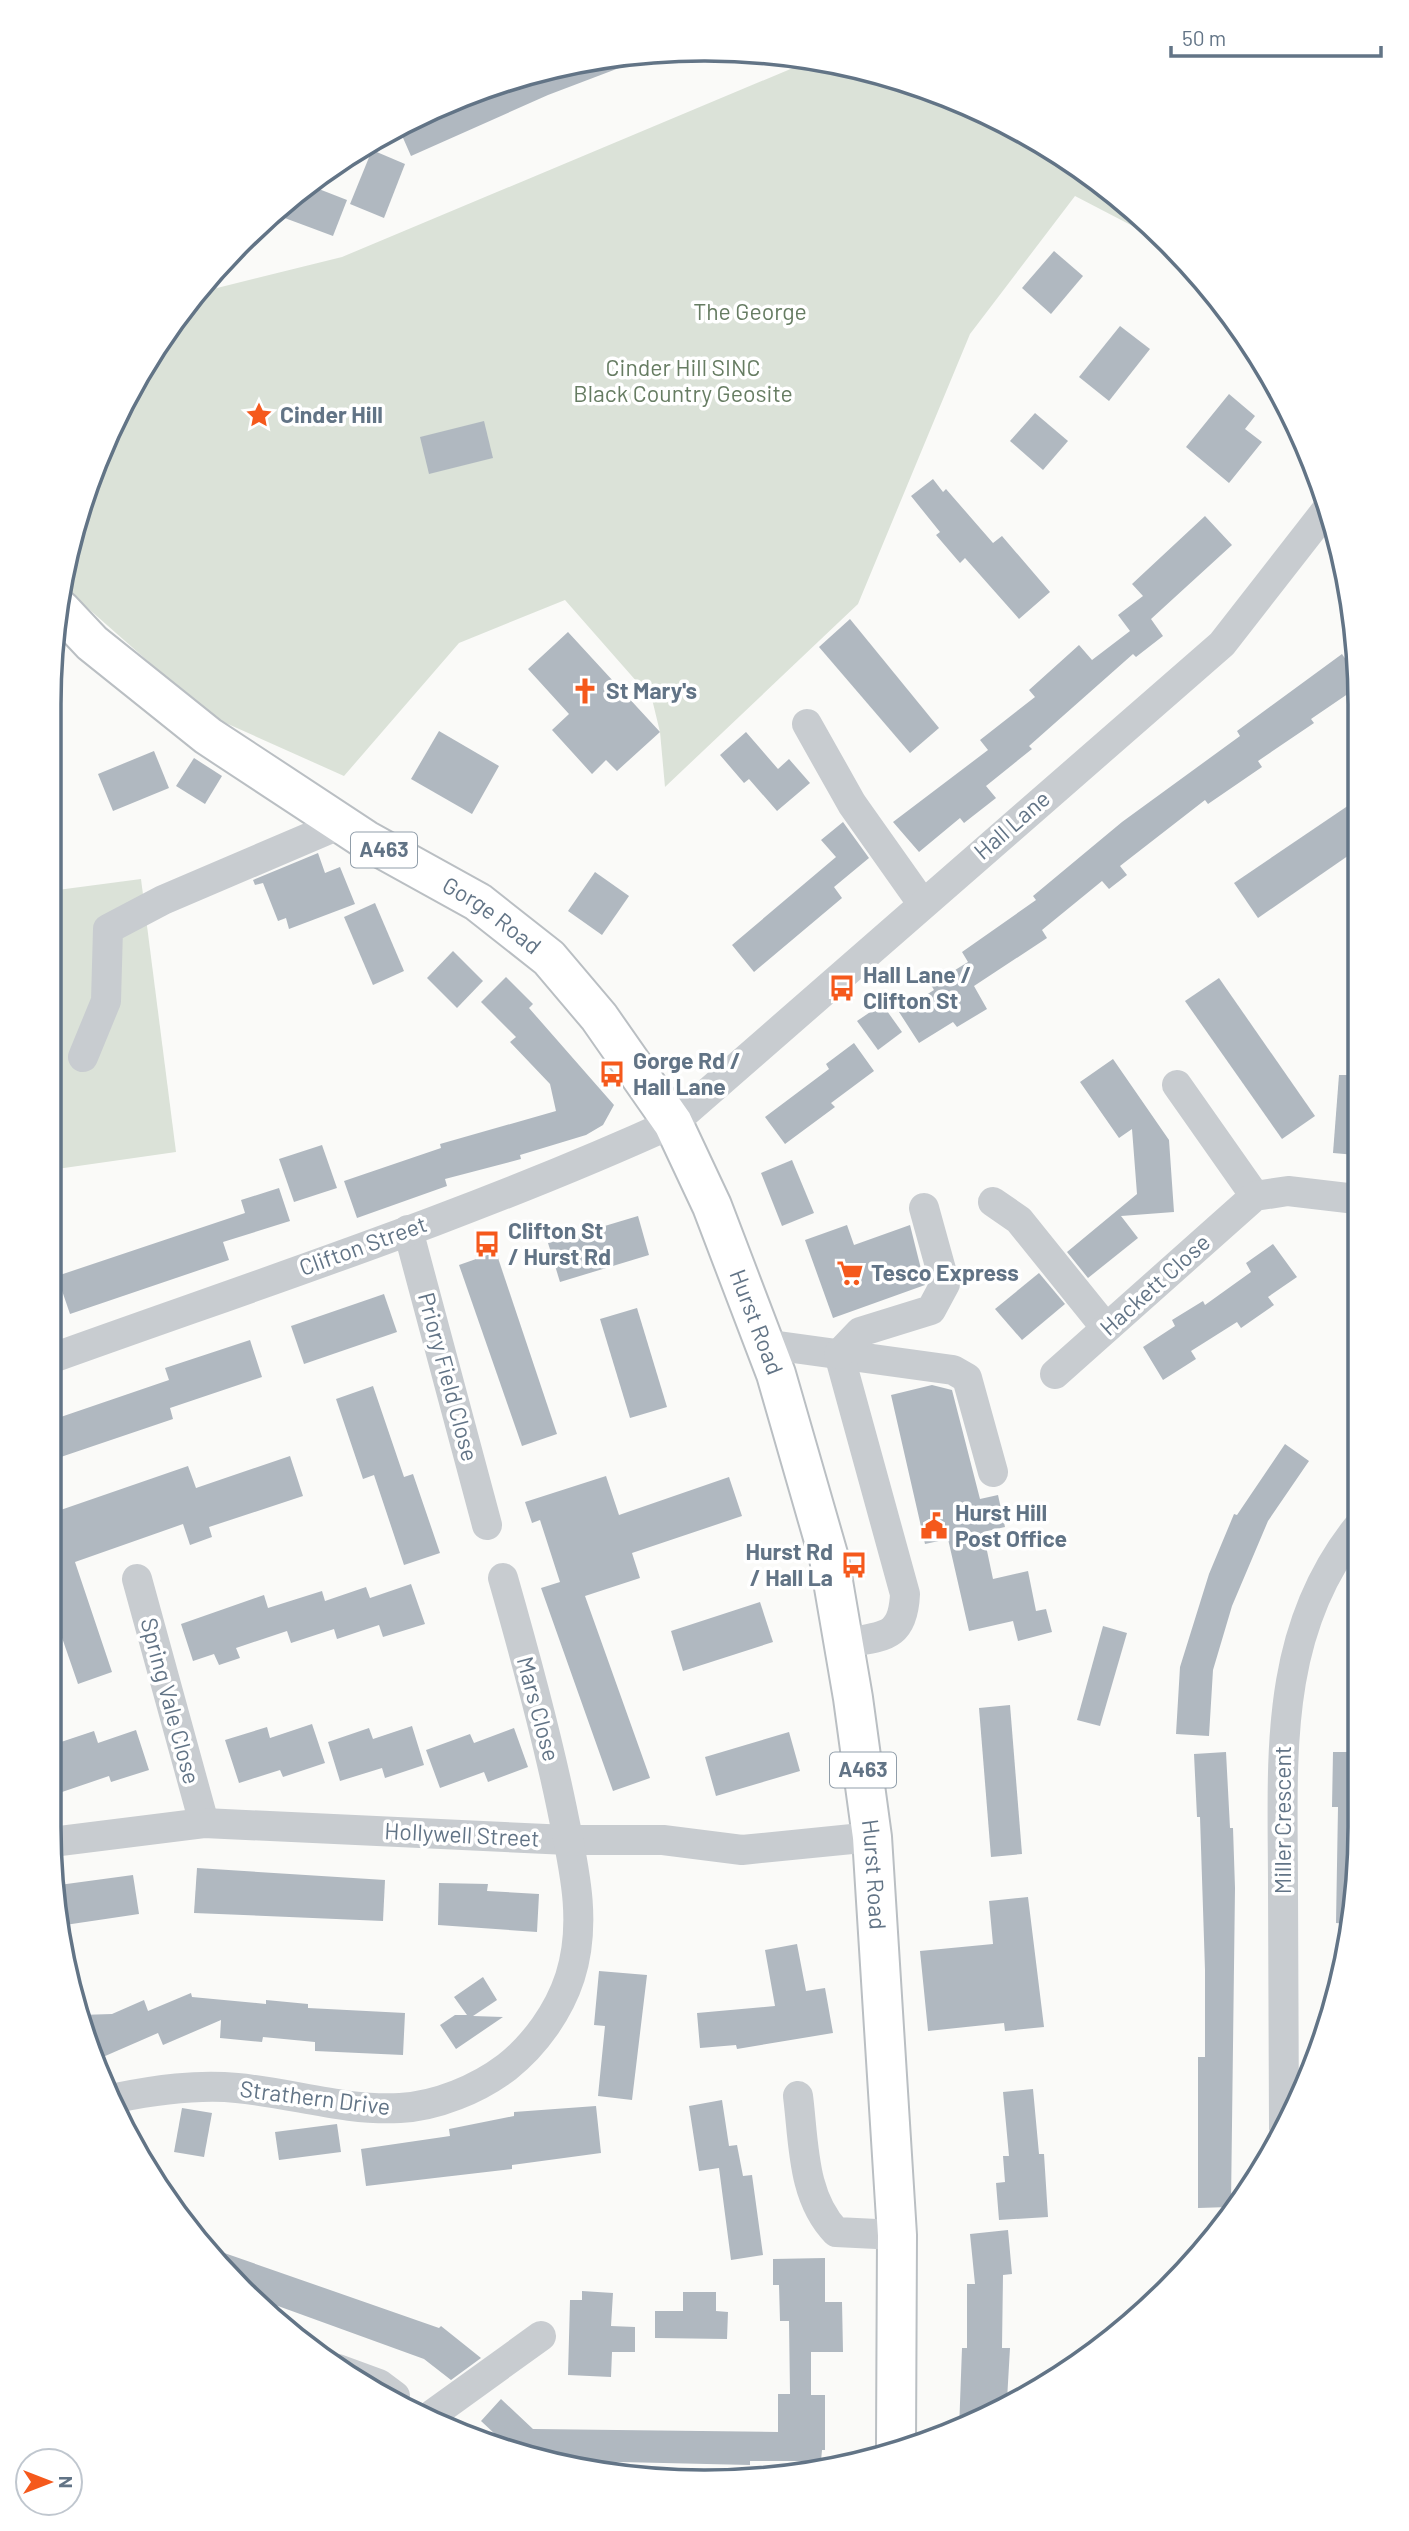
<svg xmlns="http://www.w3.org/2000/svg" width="1409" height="2531" viewBox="0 0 1409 2531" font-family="Barlow,sans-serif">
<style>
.green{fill:#dbe2d8}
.building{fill:#b0b8c0}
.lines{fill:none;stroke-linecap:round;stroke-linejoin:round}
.major-casing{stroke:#babfc3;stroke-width:42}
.minor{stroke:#c8ccd0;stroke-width:30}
.major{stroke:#fff;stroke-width:38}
.labels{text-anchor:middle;stroke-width:7;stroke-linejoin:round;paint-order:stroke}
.shield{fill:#fff;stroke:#919eaa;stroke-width:2}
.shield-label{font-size:21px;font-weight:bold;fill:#627486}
.park-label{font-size:23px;fill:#667c62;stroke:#fff}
.poi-label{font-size:23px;font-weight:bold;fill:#627486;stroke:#fff;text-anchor:start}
.street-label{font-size:23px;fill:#627486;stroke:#fff}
.rim{fill:none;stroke:#627486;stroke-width:3.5}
</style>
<rect width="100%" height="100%" fill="#fafaf8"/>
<g class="green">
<polygon points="812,60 916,84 1033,137 1173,247 1075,196 970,334 858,604 665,787 660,732 652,699 565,600 459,643 344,776 210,716 65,588 84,494 137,376 197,293 342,257"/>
<polygon points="141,879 176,1152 50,1170 50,891"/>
</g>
<g class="building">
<polygon points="625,57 627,65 548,95 411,156 400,131 535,71"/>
<polygon points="372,150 405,164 384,218 350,204"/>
<polygon points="306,184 347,200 333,236 274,214"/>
<polygon points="1054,251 1083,276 1051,314 1022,288"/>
<polygon points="1120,326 1150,349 1109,401 1079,377"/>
<polygon points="1229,394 1255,416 1245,429 1262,442 1229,483 1186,447"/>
<polygon points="1035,413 1068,441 1043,470 1010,441"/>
<polygon points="484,421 493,458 429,474 420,437"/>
<polygon points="933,479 943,492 946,489 993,543 1002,536 1050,592 1019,619 965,558 960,563 936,535 940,532 911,496"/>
<polygon points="1205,516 1232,545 1151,619 1163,636 1136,657 1133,654 1029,746 1032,749 986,786 996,798 964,823 960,818 919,852 893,822 988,750 980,740 1035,697 1029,690 1079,645 1092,660 1130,631 1118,615 1143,596 1132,584"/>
<polygon points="850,619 939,728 910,753 819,647"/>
<polygon points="568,632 660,732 617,771 606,760 592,774 552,730 569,714 528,669"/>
<polygon points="1342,654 1355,673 1355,689 1311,719 1314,723 1258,761 1262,767 1208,804 1205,800 1120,866 1127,875 1109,889 1102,881 1042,930 1047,938 974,986 987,1009 957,1027 953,1022 919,1043 899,1012 934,990 931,985 968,962 962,952 1036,900 1033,896 1122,822 1240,736 1237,731"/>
<polygon points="439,731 499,766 472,814 411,779"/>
<polygon points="746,732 778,769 789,759 810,783 777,811 749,779 744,783 720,755"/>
<polygon points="154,751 169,788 113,811 98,774"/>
<polygon points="194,758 222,776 205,804 176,786"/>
<polygon points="1355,801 1355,851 1258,918 1234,883"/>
<polygon points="843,822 869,858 834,887 842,898 754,972 732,945 836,857 821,840"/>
<polygon points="318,853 325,873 340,867 355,904 289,929 286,918 278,921 263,883 255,885 253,880"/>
<polygon points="595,872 629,896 602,935 568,911"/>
<polygon points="375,903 404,971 373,985 344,917"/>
<polygon points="453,951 483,981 457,1008 427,978"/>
<polygon points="506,977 533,1004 529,1008 614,1105 603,1125 586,1135 520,1155 521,1159 445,1179 447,1186 357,1218 344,1181 441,1148 440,1144 556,1111 550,1084 510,1042 516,1037 481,1002"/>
<polygon points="1219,978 1315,1116 1282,1139 1185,1001"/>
<polygon points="882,1004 902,1032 878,1050 857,1021"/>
<polygon points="854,1043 874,1071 831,1103 835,1107 785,1144 765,1117 829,1069 826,1064"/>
<polygon points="1113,1059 1169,1140 1174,1212 1121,1216 1138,1238 1088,1278 1067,1252 1137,1194 1132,1129 1119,1138 1080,1082"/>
<polygon points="1339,1075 1356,1075 1356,1155 1333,1153"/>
<polygon points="322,1145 337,1188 294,1202 279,1159"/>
<polygon points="792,1160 814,1213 782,1226 761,1173"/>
<polygon points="279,1188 290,1221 223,1242 229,1260 70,1314 57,1276 245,1213 241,1200"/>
<polygon points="638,1216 649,1255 560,1282 548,1243"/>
<polygon points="847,1225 854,1245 910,1225 925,1285 833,1318 805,1240"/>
<polygon points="1273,1244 1297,1277 1268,1297 1274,1305 1241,1328 1237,1322 1191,1351 1196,1359 1163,1380 1143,1347 1175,1326 1172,1320 1203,1301 1205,1305 1251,1272 1246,1263"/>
<polygon points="496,1252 557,1434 522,1446 459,1265"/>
<polygon points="1039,1273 1065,1304 1022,1340 995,1309"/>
<polygon points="384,1294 397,1332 304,1364 291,1326"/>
<polygon points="637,1308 667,1407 630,1418 600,1319"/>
<polygon points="250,1340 262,1377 170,1408 173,1419 49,1461 49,1421 169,1380 165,1368"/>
<polygon points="932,1385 952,1390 980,1499 998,1495 1005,1527 983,1532 993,1579 1028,1571 1036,1611 1046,1609 1052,1632 1018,1641 1013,1621 969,1631 948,1539 925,1544 891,1395"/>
<polygon points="373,1386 404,1477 413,1474 440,1553 404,1565 374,1475 363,1479 336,1399"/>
<polygon points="1285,1444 1309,1461 1268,1521 1232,1606 1213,1670 1209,1736 1176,1734 1180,1667 1209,1574 1234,1514 1237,1515"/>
<polygon points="290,1456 303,1496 209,1527 212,1537 190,1545 183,1524 75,1562 112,1672 78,1684 49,1600 60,1596 49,1565 49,1514 188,1466 196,1488"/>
<polygon points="606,1476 619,1515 729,1477 742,1516 632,1553 640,1578 585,1596 650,1778 613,1791 541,1588 560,1582 540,1520 532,1523 525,1502"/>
<polygon points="411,1584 425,1624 383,1637 379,1625 337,1639 334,1629 291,1643 287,1631 236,1648 240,1658 219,1665 214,1654 193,1661 181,1624 264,1595 268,1608 322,1591 325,1601 366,1587 370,1598"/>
<polygon points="760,1602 773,1642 683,1671 671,1631"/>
<polygon points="1103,1626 1127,1633 1100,1726 1077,1720"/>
<polygon points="1010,1705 1022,1854 991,1857 979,1708"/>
<polygon points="312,1724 325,1763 283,1777 280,1770 239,1783 225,1740 267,1727 270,1738"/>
<polygon points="412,1726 424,1765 385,1778 382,1768 340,1781 328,1742 369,1728 373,1739"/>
<polygon points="514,1728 528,1767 488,1782 484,1772 440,1788 426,1750 470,1734 474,1743"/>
<polygon points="136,1730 149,1770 111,1782 109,1776 62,1792 49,1746 94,1731 98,1743"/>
<polygon points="789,1732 800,1771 716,1796 705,1757"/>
<polygon points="1226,1752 1230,1828 1233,1828 1235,1888 1231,2204 1229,2207 1198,2208 1198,2057 1205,2057 1205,1970 1200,1817 1197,1817 1194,1754"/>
<polygon points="1333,1752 1358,1752 1359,1869 1348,1924 1336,1923 1338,1807 1332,1807"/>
<polygon points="197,1868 385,1880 383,1921 194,1913"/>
<polygon points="133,1875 139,1914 65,1925 59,1885"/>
<polygon points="439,1883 488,1884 487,1891 539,1894 537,1932 438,1925"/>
<polygon points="1028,1897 1044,2027 1005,2031 1004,2023 928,2031 920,1951 993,1944 989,1901"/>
<polygon points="797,1944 806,1991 825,1988 833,2033 737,2049 736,2045 700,2048 697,2013 775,2006 765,1950"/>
<polygon points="599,1971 647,1975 632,2100 598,2096 605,2026 594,2025"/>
<polygon points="483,1977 497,2000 473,2016 503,2017 456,2049 440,2025 455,2015 467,2015 454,1997"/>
<polygon points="191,1993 192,1997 266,2004 266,2000 308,2004 308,2008 405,2013 403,2055 315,2051 315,2042 263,2037 262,2042 220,2038 221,2020 163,2045 158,2033 96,2060 84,2037 80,2015 112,2014 144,2000 148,2011"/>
<polygon points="1033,2089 1039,2154 1044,2154 1048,2217 999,2220 996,2183 1005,2182 1003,2156 1009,2156 1003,2092"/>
<polygon points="722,2100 729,2146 737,2145 743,2176 752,2175 763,2255 731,2260 719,2168 699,2171 689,2106"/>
<polygon points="596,2106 601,2153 512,2165 512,2169 366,2186 361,2149 450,2136 449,2129 514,2116 514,2112"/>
<polygon points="182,2108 212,2113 204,2157 174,2152"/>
<polygon points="337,2124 341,2152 279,2160 275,2132"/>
<polygon points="1008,2230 1012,2274 1003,2275 1002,2348 1010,2348 1007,2400 959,2430 962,2348 967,2348 967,2284 975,2284 970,2234"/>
<polygon points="207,2247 439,2328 441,2326 481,2358 451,2380 424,2359 267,2302"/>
<polygon points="825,2258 825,2302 842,2302 843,2352 811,2352 811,2395 825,2395 825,2450 822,2450 821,2461 750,2461 750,2465 534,2460 510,2448 481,2421 501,2399 533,2429 778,2432 778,2394 790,2394 789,2321 780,2321 779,2285 773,2285 773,2259"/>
<polygon points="582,2291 613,2293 611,2326 635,2327 635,2352 612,2352 611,2377 568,2375 570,2300 582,2300"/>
<polygon points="683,2292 716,2292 716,2311 728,2312 727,2339 655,2338 655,2311 683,2311"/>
</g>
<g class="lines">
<g class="major-casing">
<g id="major">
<path id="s1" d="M61 610 92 643 208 736 366 840 478 902 549 958 599 1017 673 1123 712 1206 776 1374 829 1558 853 1698 872 1837 897 2235 896 2446"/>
</g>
</g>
<g class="minor">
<polyline points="807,724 852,804 922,903"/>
<polyline points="83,1057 106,1001 108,929 163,900 341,824"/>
<polyline points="1177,1085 1255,1196"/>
<polyline points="993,1202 1019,1220 1106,1328"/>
<polyline points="408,1230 487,1525"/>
<polyline points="764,1344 953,1370 967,1378 993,1472"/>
<path d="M839 1354 905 1594C903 1639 883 1636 845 1643"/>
<polyline points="839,1354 860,1332 931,1310 945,1284 924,1208"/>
<path d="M50 1359C258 1284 471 1215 673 1123L1222 644 1328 508"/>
<polyline points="1055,1374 1255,1196 1288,1191 1356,1199"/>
<polyline points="137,1579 204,1823"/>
<polyline points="52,1842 204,1823 568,1840 663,1840 742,1850 872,1837"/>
<path d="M798 2096C804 2143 802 2197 836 2232L897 2235"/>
<path d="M116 2098C156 2090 197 2084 237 2088 292 2093 344 2111 400 2108 437 2106 478 2089 507 2067 535 2045 559 2011 570 1977 588 1921 573 1864 562 1809 546 1731 525 1655 503 1578"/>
<path d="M1284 2129C1283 2049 1283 1969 1283 1889 1283 1761 1272 1635 1357 1528"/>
<polyline points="338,2369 379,2384 395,2396"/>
<polyline points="433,2414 541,2336"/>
</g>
<use href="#major" class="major"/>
</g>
<defs>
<g id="sight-bare" transform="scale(2.1)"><path d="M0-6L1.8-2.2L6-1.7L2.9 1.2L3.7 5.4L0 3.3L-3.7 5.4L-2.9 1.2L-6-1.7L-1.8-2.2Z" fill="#f5591c" stroke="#fff" stroke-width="2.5" paint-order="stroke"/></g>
<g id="church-bare" transform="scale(2.1)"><path d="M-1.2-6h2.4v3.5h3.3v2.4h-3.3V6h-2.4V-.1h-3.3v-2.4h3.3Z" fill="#f5591c" stroke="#fff" stroke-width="2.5" paint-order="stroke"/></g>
<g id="bus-bare" transform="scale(2.1)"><path d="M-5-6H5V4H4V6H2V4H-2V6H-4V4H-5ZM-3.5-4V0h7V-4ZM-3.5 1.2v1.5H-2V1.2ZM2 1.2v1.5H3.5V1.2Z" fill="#f5591c" stroke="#fff" stroke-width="2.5" paint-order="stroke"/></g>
<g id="supermarket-bare" transform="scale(2.1)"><path d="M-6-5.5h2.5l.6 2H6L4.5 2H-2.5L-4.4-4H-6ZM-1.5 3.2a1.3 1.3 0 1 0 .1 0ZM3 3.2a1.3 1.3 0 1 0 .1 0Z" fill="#f5591c" stroke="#fff" stroke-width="2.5" paint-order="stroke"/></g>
<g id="civic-bare" transform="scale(2.1)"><path d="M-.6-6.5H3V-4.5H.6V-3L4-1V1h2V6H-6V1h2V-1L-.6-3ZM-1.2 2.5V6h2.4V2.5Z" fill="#f5591c" stroke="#fff" stroke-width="2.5" paint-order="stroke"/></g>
</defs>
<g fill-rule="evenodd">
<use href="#sight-bare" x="259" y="415"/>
<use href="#church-bare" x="585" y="691"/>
<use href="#bus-bare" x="842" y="988"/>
<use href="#bus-bare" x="612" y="1074"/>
<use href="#bus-bare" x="487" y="1244"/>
<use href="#supermarket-bare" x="850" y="1273"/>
<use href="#civic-bare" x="934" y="1526"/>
<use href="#bus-bare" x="854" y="1565"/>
</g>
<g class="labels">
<g class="shield">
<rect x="351" y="832.5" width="66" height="35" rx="5"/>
<rect x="830" y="1752.5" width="66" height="35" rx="5"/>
</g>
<g class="shield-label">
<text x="384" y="857">A463</text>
<text x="863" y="1777">A463</text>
</g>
<g class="park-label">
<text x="750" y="320">The George</text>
<text x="683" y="376">Cinder Hill SINC<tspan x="683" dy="26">Black Country Geosite</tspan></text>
</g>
<g class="poi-label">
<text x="280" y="423">Cinder Hill</text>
<text x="606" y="699">St Mary's</text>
<text x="863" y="983">Hall Lane /<tspan x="863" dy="26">Clifton St</tspan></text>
<text x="633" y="1069">Gorge Rd /<tspan x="633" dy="26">Hall Lane</tspan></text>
<text x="508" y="1239">Clifton St<tspan x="508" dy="26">/ Hurst Rd</tspan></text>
<text x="871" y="1281">Tesco Express</text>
<text x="955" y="1521">Hurst Hill<tspan x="955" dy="26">Post Office</tspan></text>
<text x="833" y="1560" text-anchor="end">Hurst Rd<tspan x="833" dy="26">/ Hall La</tspan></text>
</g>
<g class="street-label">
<text transform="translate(1012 825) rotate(-41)" y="8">Hall Lane</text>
<text dy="8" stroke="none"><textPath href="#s1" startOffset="530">Gorge Road</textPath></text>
<text transform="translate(363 1246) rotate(-20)" y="8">Clifton Street</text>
<text transform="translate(1155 1285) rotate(-42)" y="8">Hackett Close</text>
<text dy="8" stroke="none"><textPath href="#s1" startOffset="1024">Hurst Road</textPath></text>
<text transform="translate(448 1377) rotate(75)" y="8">Priory Field Close</text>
<text transform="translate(170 1701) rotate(75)" y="8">Spring Vale Close</text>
<text transform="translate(538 1709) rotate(75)" y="8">Mars Close</text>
<text transform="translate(1283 1820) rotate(-90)" y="8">Miller Crescent</text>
<text transform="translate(462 1835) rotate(3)" y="8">Hollywell Street</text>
<text dy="8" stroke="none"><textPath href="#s1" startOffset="1591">Hurst Road</textPath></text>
<text transform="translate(315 2098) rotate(7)" y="8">Strathern Drive</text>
</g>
</g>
<path d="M0 0H1409V2531H0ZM704 61H705A643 643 0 0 1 1348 704V1827A643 643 0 0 1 705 2470H704A643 643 0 0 1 61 1827V704A643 643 0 0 1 704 61Z" fill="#fff" fill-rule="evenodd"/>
<path class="rim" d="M704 61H705A643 643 0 0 1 1348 704V1827A643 643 0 0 1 705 2470H704A643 643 0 0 1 61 1827V704A643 643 0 0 1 704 61Z"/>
<g transform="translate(49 2482) rotate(90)"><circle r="33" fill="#ffffff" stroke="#c0c7cf" stroke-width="2"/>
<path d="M0-5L12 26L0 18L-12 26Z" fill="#f5591c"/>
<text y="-10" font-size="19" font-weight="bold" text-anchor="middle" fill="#627486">N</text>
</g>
<path d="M1171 46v10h210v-10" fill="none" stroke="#627486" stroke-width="3.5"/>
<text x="1182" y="46" font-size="21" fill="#627486" stroke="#ffffff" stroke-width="5" paint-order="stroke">50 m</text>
</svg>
